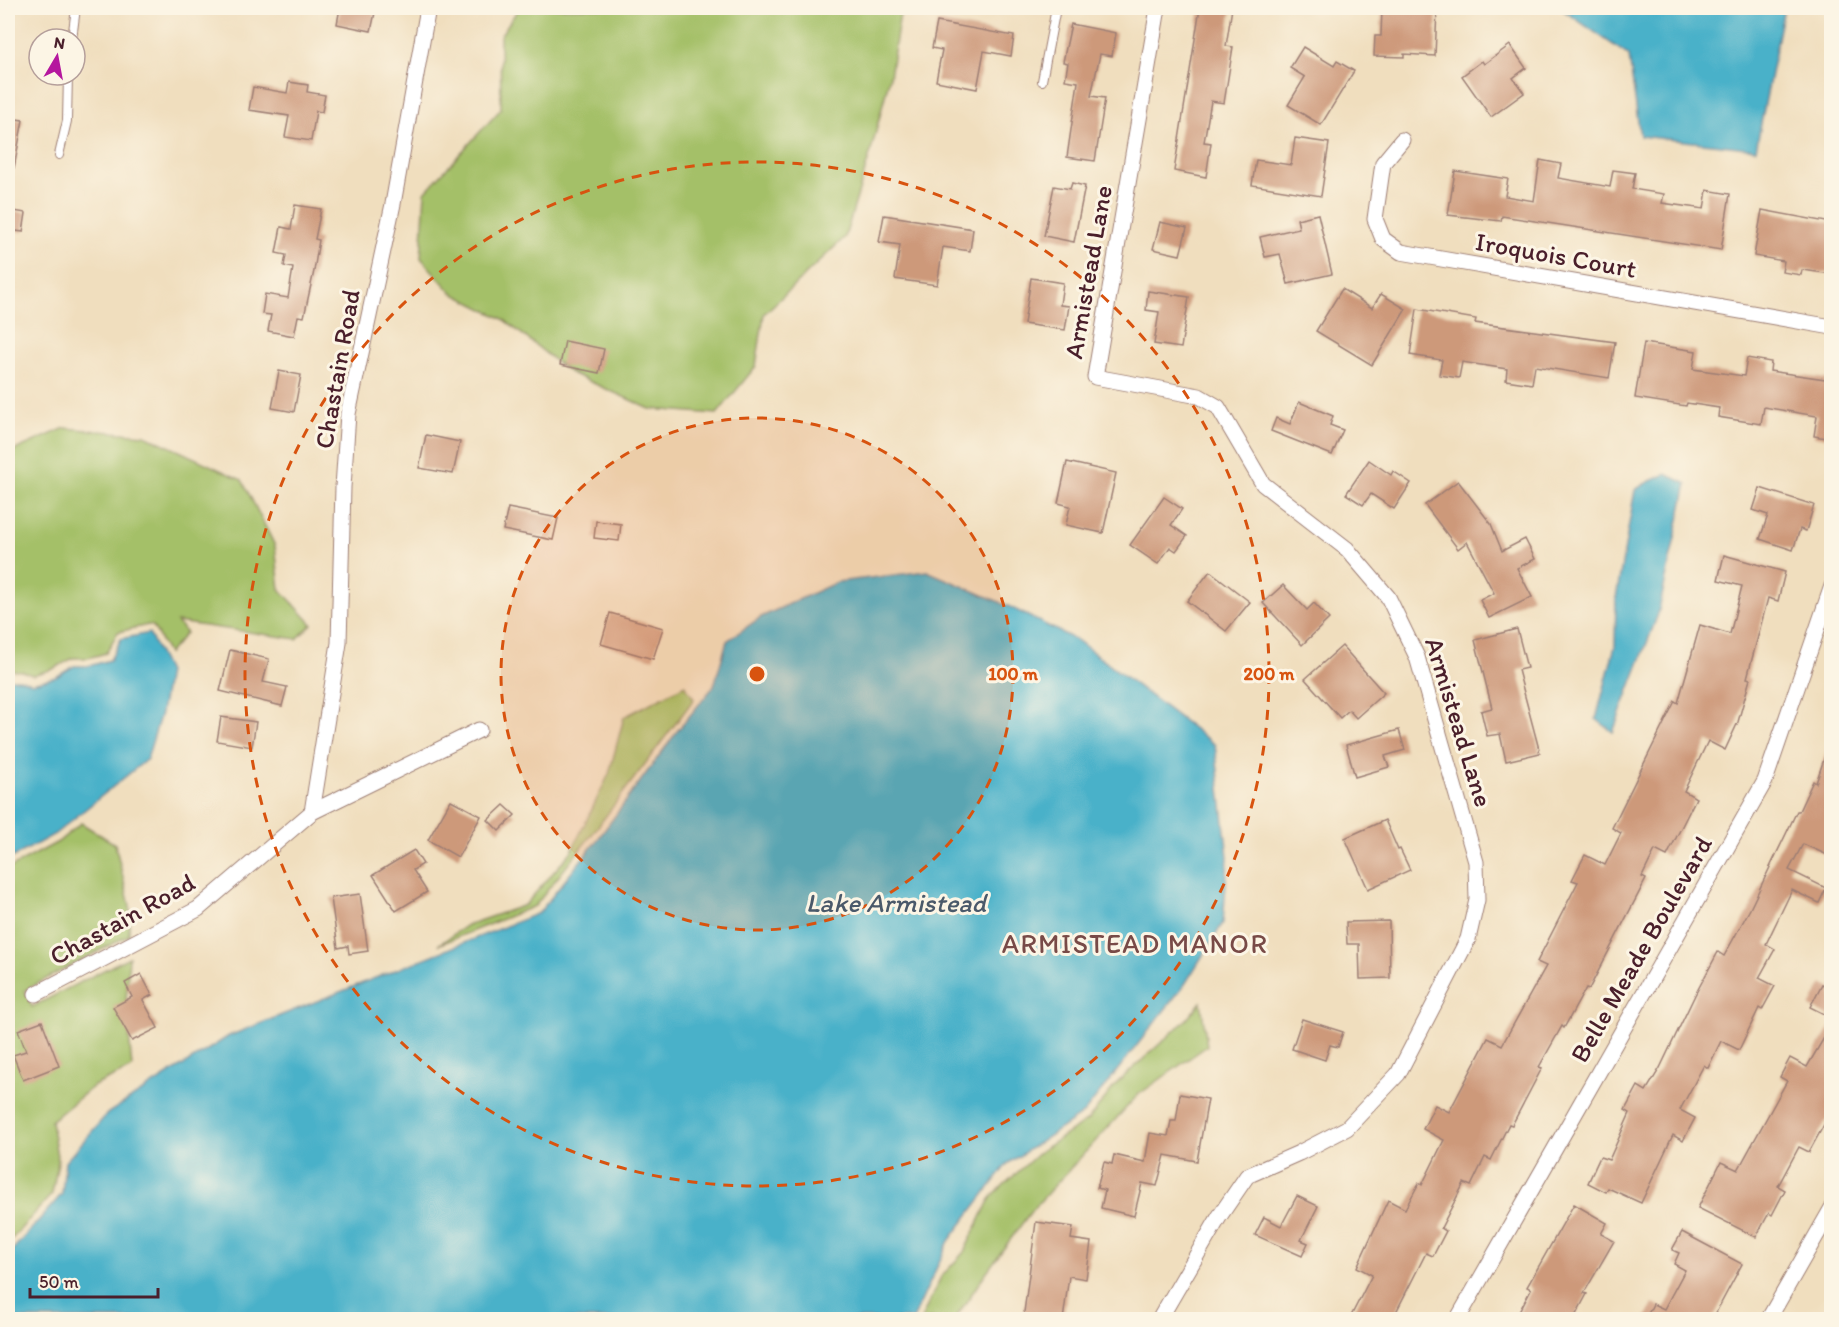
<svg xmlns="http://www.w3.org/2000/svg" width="1839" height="1327" viewBox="0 0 1839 1327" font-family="Itim,sans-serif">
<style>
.green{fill:#a4c067;stroke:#777049;stroke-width:1.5}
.water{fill:#4ab1c9;stroke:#4a687a;stroke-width:1.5}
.building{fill:#cd997a}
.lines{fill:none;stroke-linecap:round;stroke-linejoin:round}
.service-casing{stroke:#9d7e74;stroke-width:10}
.minor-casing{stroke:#9d7e74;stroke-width:17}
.service{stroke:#fff;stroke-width:8}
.minor{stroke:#fff;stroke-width:15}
.ring{fill:none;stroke:#d8530f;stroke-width:3;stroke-dasharray:10 8}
.labels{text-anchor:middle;stroke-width:6;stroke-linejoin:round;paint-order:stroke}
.street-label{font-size:26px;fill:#4a1f2b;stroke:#fcf5e5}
.water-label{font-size:27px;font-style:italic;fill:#4a596a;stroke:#fcf5e5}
.neighbourhood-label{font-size:27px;letter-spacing:1.5px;fill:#784a47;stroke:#fcf5e5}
.centre{fill:#d8530f;stroke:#fcf5e5;stroke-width:3}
.ring-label{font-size:18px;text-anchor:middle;font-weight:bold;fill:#d8530f;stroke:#fcf5e5;stroke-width:6;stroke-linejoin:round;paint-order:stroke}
</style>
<rect width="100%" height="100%" fill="#fcf5e5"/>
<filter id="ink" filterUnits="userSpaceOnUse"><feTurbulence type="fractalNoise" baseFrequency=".0167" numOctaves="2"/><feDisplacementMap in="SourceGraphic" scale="12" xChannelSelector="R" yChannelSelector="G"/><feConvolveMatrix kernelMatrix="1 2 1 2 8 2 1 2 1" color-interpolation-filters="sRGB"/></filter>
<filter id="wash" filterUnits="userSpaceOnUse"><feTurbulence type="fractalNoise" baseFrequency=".008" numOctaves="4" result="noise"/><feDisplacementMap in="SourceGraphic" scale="24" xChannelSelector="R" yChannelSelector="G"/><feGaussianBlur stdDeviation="1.35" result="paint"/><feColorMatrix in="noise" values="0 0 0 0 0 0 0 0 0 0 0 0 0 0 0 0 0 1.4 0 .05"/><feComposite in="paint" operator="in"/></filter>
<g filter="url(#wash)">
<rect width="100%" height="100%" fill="#f0debe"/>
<g class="green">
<polygon points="519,8 901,8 890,76 871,151 845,237 764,314 756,366 717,414 650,409 569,372 503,319 452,293 421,258 425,192 501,109 500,36"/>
<polygon points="65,428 145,435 242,480 275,546 280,589 312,624 297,639 177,622 186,633 168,654 153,626 148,625 118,632 106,653 88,658 73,658 53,669 33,675 21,671 8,670 8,453"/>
<polygon points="685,685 694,699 593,833 535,906 438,945 467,925 525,905 571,852 609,774 624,717"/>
<polygon points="81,823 115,844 130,906 129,935 25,990 32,1007 129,957 126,1002 132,1068 94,1086 51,1121 58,1162 52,1194 8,1243 8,869 58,842"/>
<polygon points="1201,1002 1207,1046 1138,1095 1032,1210 985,1274 955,1319 921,1319 941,1277 964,1252 989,1201 995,1193 1042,1150 1088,1120 1117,1083 1187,1019"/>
</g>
<g class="water">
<polygon points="1560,8 1784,8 1756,149 1640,136 1629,56"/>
<polygon points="1666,474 1687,484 1658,614 1613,732 1596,719 1615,646 1616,598 1635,490 1648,482"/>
<polygon points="927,571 1004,604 1078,641 1215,745 1228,857 1223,923 1185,984 1084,1113 1007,1164 949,1241 913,1319 8,1319 8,1255 62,1194 65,1162 108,1113 229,1036 539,913 598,839 678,730 714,686 727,641 761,617 837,582"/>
<polygon points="149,633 168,672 161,713 147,759 55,834 8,860 8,709 9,708 8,679 20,679 32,683 56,677 74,666 89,666 110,660 121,639"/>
</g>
<g id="blocks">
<g class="building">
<polygon points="340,8 376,8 371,31 337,24"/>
<polygon points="1200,8 1232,8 1226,46 1233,47 1224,103 1211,101 1204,142 1211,143 1206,177 1174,171"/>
<polygon points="1382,8 1437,10 1435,56 1404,54 1404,57 1374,56 1375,36 1381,36"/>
<polygon points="937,22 1014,36 1011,56 984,51 977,89 936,81 942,50 932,48"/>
<polygon points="1071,24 1116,33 1112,56 1100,54 1091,96 1105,98 1095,161 1067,157 1078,82 1065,80 1068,63 1063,62"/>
<polygon points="1510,45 1526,68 1513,78 1524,93 1491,117 1462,76 1482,61 1484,64"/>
<polygon points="1303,47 1334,66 1337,61 1354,71 1321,125 1288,105 1305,77 1290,68"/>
<polygon points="289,82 308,85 307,92 325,95 322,112 316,111 311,141 285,137 289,116 249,110 253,87 287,93"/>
<polygon points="8,118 23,120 14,168 8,167"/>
<polygon points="1295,138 1329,143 1321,196 1252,185 1256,160 1291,165"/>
<polygon points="1540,160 1561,164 1558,178 1610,187 1613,170 1635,173 1632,189 1664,194 1662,203 1704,209 1707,190 1730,194 1721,250 1502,216 1501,221 1448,215 1455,171 1508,179 1505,196 1534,201"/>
<polygon points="1072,183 1085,186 1074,242 1044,236 1054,186 1070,189"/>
<polygon points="295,205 321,209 315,239 319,240 314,271 304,317 298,316 294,336 268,331 271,315 262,314 265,294 288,298 293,268 284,266 286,255 276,253 281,227 291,229"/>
<polygon points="8,210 26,213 23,232 8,230"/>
<polygon points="1762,210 1832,223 1832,274 1802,270 1801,275 1782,272 1784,261 1754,256"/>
<polygon points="1318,214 1332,274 1288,284 1280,254 1265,257 1260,237 1299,228 1297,219"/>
<polygon points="884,215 973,229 970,251 943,247 937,285 895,279 900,245 879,242"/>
<polygon points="1160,222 1187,228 1180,255 1153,249"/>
<polygon points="1031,278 1063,283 1060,305 1069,306 1065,330 1024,324"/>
<polygon points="1342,289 1372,308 1381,294 1406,309 1372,365 1316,331"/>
<polygon points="1148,291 1189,297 1181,348 1154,344 1159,312 1146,310"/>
<polygon points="1417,309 1476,319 1475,323 1615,342 1609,378 1535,366 1532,384 1506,380 1507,369 1462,362 1459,378 1439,375 1442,360 1410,355"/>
<polygon points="565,341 604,349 599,373 560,365"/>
<polygon points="1644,343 1696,351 1693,369 1744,376 1747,358 1771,362 1770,371 1832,380 1832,439 1814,436 1817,416 1764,407 1761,424 1718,417 1719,408 1687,403 1686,406 1635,398"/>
<polygon points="279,371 301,375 294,412 272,408"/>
<polygon points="1299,402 1333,416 1330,425 1343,430 1332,455 1271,431 1276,418 1290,424"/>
<polygon points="426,435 460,442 453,474 419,468"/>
<polygon points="1369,460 1391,475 1393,471 1411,483 1394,509 1371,494 1363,505 1346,494"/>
<polygon points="1067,462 1116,473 1103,533 1066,525 1070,506 1058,503"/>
<polygon points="1458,481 1491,524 1502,551 1525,539 1535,559 1517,568 1532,597 1489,618 1480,600 1494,593 1467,542 1458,549 1425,505"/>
<polygon points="1760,488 1814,505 1806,531 1800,529 1793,550 1760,539 1768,515 1753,510"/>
<polygon points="1164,497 1182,509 1171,525 1187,536 1176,551 1170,547 1158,564 1130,545"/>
<polygon points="508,508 558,518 553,540 503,530"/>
<polygon points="596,521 621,524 619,541 594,538"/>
<polygon points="1724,555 1785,572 1778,601 1768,598 1747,678 1750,679 1738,722 1725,750 1708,741 1684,791 1696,798 1667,856 1655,850 1642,877 1646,879 1589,989 1586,988 1564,1028 1562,1026 1539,1067 1542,1068 1512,1125 1509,1124 1491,1160 1485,1157 1471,1186 1464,1183 1441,1228 1446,1231 1433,1256 1426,1253 1392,1320 1349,1320 1372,1275 1357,1267 1388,1200 1405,1209 1419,1183 1422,1185 1444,1140 1423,1129 1435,1105 1449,1112 1488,1038 1502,1045 1546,966 1537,962 1578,882 1572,880 1585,855 1605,865 1621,833 1612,828 1675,701 1678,703 1700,625 1730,634 1742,586 1718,580"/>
<polygon points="1210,571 1250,602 1226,631 1187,601"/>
<polygon points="1283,585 1307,610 1314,603 1329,619 1302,645 1263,603"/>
<polygon points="610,613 663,628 653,659 601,644"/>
<polygon points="1517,629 1527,668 1518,670 1540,753 1506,761 1500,734 1487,736 1481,711 1492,708 1475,640"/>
<polygon points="1342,646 1384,693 1356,718 1349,710 1340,718 1305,679"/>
<polygon points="230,650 269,659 263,682 287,687 282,706 220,691"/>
<polygon points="221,717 256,722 252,747 217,741"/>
<polygon points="1399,730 1405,750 1385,756 1389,767 1355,777 1346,745"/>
<polygon points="1829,744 1832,744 1832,857 1803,844 1789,870 1826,888 1819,903 1792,890 1766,944 1775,949 1759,978 1775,986 1762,1010 1759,1008 1739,1050 1721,1041 1708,1068 1704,1065 1680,1110 1695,1118 1683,1141 1673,1135 1641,1203 1608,1188 1606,1192 1588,1183 1600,1157 1609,1160 1630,1113 1625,1110 1638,1086 1646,1091 1660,1068 1695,995 1718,952 1724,956 1750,909 1797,811 1799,811 1813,781 1816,783"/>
<polygon points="451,800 481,816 458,857 428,840"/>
<polygon points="504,805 515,815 499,831 488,820"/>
<polygon points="1385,820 1398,850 1400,849 1410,870 1368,889 1345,838"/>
<polygon points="414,850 423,864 413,870 427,892 396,911 373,875"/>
<polygon points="360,894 368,951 349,954 348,946 338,948 331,898"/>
<polygon points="1389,921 1390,978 1360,979 1359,944 1347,944 1346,922"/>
<polygon points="141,974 152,995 143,1000 158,1028 132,1041 113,1007 132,997 125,983"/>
<polygon points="1822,984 1832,989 1832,1018 1810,1007"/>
<polygon points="1302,1019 1343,1032 1338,1047 1330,1045 1325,1060 1292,1049"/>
<polygon points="42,1021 59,1066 23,1080 13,1055 26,1051 18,1030"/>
<polygon points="1832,1024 1832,1110 1809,1152 1799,1147 1778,1186 1785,1190 1772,1215 1769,1213 1756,1237 1698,1208 1721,1162 1738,1170 1787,1081 1780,1077 1790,1058 1807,1067"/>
<polygon points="1180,1094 1208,1099 1197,1161 1165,1155 1157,1186 1142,1183 1134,1216 1101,1208 1105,1190 1097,1188 1104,1162 1112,1164 1114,1155 1145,1162 1150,1133 1168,1136 1171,1121 1176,1121"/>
<polygon points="1297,1196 1318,1206 1301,1240 1308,1243 1302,1256 1255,1235 1264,1217 1281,1226"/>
<polygon points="1574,1204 1607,1223 1601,1234 1614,1241 1584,1293 1587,1294 1573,1320 1524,1320 1517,1316 1531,1289 1527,1287"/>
<polygon points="1036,1222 1073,1227 1071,1239 1091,1242 1086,1279 1069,1276 1063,1320 1023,1320"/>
<polygon points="1682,1232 1742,1264 1712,1320 1645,1320 1653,1304 1664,1309 1685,1270 1674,1264 1679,1253 1672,1250"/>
</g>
</g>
</g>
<g filter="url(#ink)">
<use href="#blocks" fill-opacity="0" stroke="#9d7e74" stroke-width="1.5"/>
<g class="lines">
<g class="service-casing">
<g id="service">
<polyline points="72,39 76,8"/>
<polyline points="1042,81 1056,8"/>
<polyline points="59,155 67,121 68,75"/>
</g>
</g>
<g class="minor-casing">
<g id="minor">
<polyline points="1158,8 1095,377 1199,396 1218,407 1263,484 1347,549 1388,597 1417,657 1476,862 1477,900 1468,939 1398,1074 1347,1128 1299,1153 1247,1176 1219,1217 1159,1320"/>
<polyline points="1402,140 1383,163 1375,219 1383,239 1401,252 1832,327"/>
<polyline points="312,812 479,730"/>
<polyline points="36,994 198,909 312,812 339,643 343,487 348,414 393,204 428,8"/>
<polyline points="1457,1320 1765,781 1832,586"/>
<polyline points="1768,1320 1832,1208"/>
</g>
</g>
<use href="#service" class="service"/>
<use href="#minor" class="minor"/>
</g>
</g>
<circle cx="757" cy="674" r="256" fill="#d8530f" fill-opacity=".12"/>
<g class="ring">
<circle cx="757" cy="674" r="256"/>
<circle cx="757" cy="674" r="512"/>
</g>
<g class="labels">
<g class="street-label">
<text transform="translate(1556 255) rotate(10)" y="9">Iroquois Court</text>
<text transform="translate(1088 272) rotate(-80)" y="9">Armistead Lane</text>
<text transform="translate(337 369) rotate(-80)" y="9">Chastain Road</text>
<text transform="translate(1459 722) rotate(73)" y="9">Armistead Lane</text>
<text transform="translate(122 919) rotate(-29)" y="9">Chastain Road</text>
<text transform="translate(1641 949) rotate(-60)" y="9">Belle Meade Boulevard</text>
</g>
<g class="water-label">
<text x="896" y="912">Lake Armistead</text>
</g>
<g class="neighbourhood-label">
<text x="1135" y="953">ARMISTEAD MANOR</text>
</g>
</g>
<circle cx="757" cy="674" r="9" class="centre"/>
<g class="ring-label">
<text x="1013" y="680">100 m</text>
<text x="1269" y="680">200 m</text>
</g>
<rect width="1839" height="1327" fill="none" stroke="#fcf5e5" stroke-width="30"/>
<g transform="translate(57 57) rotate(10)"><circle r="28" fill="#fcf5e5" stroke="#b59f9b" stroke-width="1.5"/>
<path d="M0-4.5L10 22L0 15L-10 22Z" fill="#b5179e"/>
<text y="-9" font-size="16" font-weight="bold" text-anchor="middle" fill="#4a1f2b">N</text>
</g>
<path d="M30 1288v9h128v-9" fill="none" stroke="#4a1f2b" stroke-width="3"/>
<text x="39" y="1288" font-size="18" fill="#4a1f2b" stroke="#fcf5e5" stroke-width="4.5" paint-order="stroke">50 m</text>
</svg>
